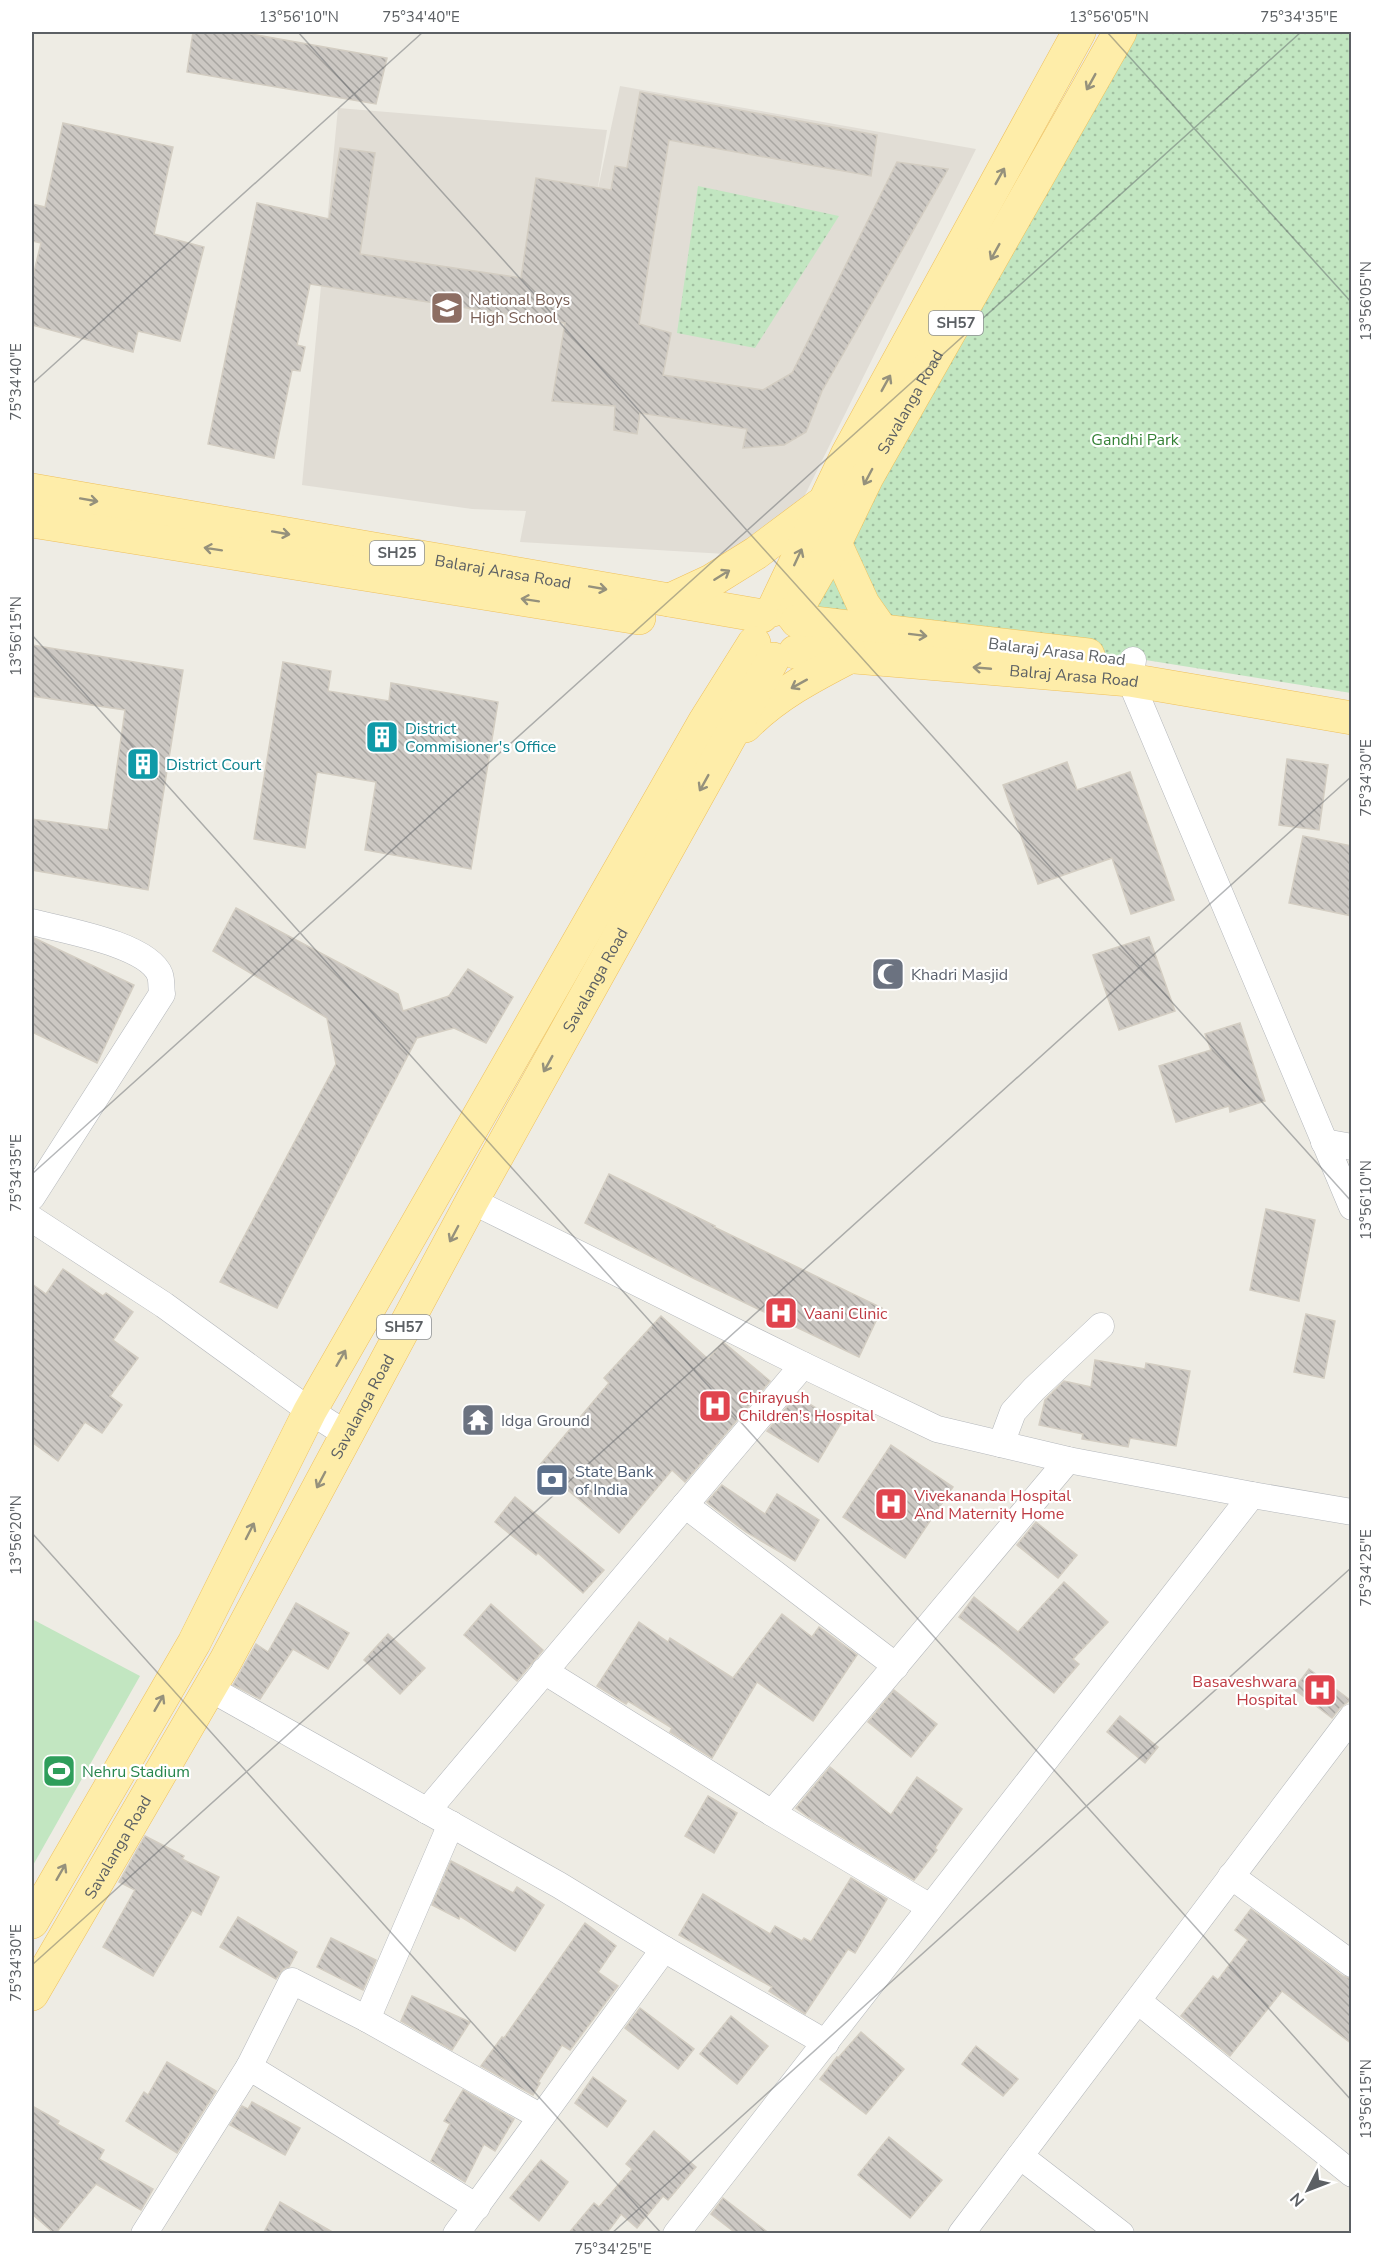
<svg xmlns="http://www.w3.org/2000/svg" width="1383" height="2265" viewBox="0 0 1383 2265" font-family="'Nunito Sans',sans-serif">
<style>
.education{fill:#e1ddd5}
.park{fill:url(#park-dots)}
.pitch{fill:#c2e6c1}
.building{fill:url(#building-back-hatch);stroke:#d3cdc2;stroke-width:1.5}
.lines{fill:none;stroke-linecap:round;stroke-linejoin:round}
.minor-casing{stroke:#b4b7bb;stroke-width:27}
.primary-casing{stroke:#efc05c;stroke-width:34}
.minor{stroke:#fff;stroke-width:26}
.primary{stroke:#feeda9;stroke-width:33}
.oneway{stroke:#95917c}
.ticks{fill:none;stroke:#5c6064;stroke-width:1.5;stroke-opacity:0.45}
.labels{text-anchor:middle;stroke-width:4.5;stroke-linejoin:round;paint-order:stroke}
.shield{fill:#fff;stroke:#8d9092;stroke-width:1.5}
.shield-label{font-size:15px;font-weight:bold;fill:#5c6064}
.education-label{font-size:16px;fill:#785e54;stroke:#fff;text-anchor:start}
.street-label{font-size:16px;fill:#5c6064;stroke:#fff}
.park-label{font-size:16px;fill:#358236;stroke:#fff}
.culture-label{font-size:16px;fill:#0d838f;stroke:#fff;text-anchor:start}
.worship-label{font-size:16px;fill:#5b616d;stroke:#fff;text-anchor:start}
.health-label{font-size:16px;fill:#be3a42;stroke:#fff;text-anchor:start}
.service-label{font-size:16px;fill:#4e5e75;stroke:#fff;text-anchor:start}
.leisure-label{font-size:16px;fill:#27864d;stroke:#fff;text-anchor:start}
.neatline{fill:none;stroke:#5c6064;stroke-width:2}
.ticks-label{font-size:15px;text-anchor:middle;fill:#5c6064}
</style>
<defs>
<pattern id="park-dots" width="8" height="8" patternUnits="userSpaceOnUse" patternTransform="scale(1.5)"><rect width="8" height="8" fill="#c2e6c1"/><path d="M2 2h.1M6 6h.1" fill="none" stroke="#a1bea0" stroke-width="1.8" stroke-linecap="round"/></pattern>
<pattern id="building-back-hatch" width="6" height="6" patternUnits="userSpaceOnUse" patternTransform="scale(1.5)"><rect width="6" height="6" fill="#ccc8c3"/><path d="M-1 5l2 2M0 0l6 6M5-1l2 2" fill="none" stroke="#a9a6a2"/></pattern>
</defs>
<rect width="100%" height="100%" fill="#eeece4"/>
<polygon class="education" points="620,86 976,149 804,497 743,555 520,542 526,511 472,509 302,485 338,108 607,130 597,193"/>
<g class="park">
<polygon points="1114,32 1351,32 1351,693 796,604"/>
<polygon points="698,186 839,216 755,348 677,333"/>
</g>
<polygon class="pitch" points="32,1619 140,1676 32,1867"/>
<g class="building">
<polygon points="193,32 239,32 387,58 376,104 187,72"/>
<polygon points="640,92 877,135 871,176 669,140 639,324 671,333 663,375 763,390 792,373 897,162 948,169 822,391 806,432 784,445 743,448 747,429 640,413 637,434 614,430 615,406 552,401 565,323 310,284 297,345 305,347 300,371 292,370 274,458 208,444 257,203 329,219 340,148 375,153 360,254 521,278 536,178 611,190 615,166 627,168"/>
<polygon points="63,123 173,147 154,234 204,247 180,341 138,331 133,352 32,325 32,280 41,243 32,241 32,204 45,207"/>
<polygon points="32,645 183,670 148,890 32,870 32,819 108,830 125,710 32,696"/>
<polygon points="283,662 331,671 328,691 389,701 391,683 498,702 471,869 365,850 376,782 317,772 305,848 254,839"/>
<polygon points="1287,759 1328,765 1319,830 1279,825"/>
<polygon points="1067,762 1077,790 1130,772 1174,900 1131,914 1112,858 1038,884 1003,785"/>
<polygon points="1303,836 1352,846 1352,916 1289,903"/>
<polygon points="236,908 398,994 403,1011 449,996 468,969 513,997 486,1043 454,1028 417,1038 277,1308 220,1282 336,1064 327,1018 213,951"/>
<polygon points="32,937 134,985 97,1063 32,1032"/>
<polygon points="1149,937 1175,1011 1119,1030 1093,955"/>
<polygon points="1240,1023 1265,1101 1230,1112 1229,1106 1176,1122 1159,1066 1211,1050 1205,1034"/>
<polygon points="609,1174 715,1226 714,1227 882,1308 859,1357 695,1279 585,1223"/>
<polygon points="1266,1209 1315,1220 1299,1301 1250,1290"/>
<polygon points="63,1269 103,1296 106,1293 133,1312 113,1340 138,1358 110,1396 122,1405 102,1433 85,1422 58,1461 32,1442 32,1284 46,1294"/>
<polygon points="1306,1314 1335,1321 1324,1378 1294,1372"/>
<polygon points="661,1316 708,1359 723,1342 770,1381 685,1482 672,1470 619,1533 539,1466 609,1383 604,1378"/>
<polygon points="1095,1360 1145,1369 1146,1363 1190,1371 1176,1446 1130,1438 1128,1447 1082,1439 1083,1434 1039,1425 1045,1400 1064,1381 1091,1387"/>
<polygon points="796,1396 841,1423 818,1462 767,1431"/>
<polygon points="891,1445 953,1487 905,1558 843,1517"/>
<polygon points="722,1485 765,1514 777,1494 819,1520 795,1561 746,1532 709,1504 707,1502"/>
<polygon points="515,1497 604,1570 583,1593 538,1553 536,1555 495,1522"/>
<polygon points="1036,1522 1077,1555 1058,1578 1017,1545"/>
<polygon points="1064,1582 1108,1622 1073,1659 1079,1664 1054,1693 996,1645 959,1617 974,1597 1018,1632"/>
<polygon points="296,1603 349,1633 328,1669 293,1649 260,1699 233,1685 256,1644 268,1652"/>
<polygon points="491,1604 543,1650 517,1681 464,1635"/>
<polygon points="782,1614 812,1637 819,1627 857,1655 813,1721 757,1682 712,1758 670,1732 672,1728 628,1701 626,1704 597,1686 639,1622 668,1642 670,1638 733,1678"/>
<polygon points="388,1634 425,1668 400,1694 364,1660"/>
<polygon points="1309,1669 1350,1700 1340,1708 1332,1718 1294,1689"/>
<polygon points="894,1690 937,1724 911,1757 868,1722"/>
<polygon points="1120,1716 1158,1747 1145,1763 1107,1732"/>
<polygon points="830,1767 891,1815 917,1777 962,1809 935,1848 937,1850 914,1880 808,1817 796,1808"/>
<polygon points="708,1796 737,1813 714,1853 685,1836"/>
<polygon points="145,1836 184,1856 182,1859 219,1877 201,1915 192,1910 153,1976 103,1947 135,1890 119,1882"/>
<polygon points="451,1861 513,1893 517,1887 544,1905 515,1951 460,1916 459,1919 432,1905"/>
<polygon points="851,1878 887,1899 855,1953 848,1949 805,2014 769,1991 772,1987 679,1935 703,1894 770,1934 775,1926 802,1941 804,1938 811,1942"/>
<polygon points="1251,1909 1343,1976 1352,1979 1352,2044 1282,1991 1230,2056 1181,2016 1213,1976 1218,1980 1248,1940 1235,1930"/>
<polygon points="238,1917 297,1952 289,1967 283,1969 276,1979 220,1947"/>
<polygon points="585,1923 616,1946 598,1972 618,1986 570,2050 562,2045 538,2082 540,2083 533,2095 481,2066 502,2037 504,2038"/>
<polygon points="331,1938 376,1960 363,1990 317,1967"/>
<polygon points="412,1996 470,2022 452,2050 401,2021"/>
<polygon points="640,2008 694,2049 678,2069 625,2028"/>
<polygon points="731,2016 768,2046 737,2084 700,2054"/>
<polygon points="861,2032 904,2069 866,2114 820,2079 837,2057 838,2058"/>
<polygon points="976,2046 1018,2079 1003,2096 962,2064"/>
<polygon points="167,2062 216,2091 177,2153 126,2121 144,2092 148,2095"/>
<polygon points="593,2077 626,2101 607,2127 575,2103"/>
<polygon points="463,2090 514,2119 495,2151 484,2144 465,2182 431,2161 450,2124 444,2121"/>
<polygon points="252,2102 300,2128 285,2155 230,2125 242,2106 248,2109"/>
<polygon points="32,2106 59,2121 57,2124 104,2150 99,2159 153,2189 141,2210 96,2184 55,2234 32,2214"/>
<polygon points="654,2131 696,2167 668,2200 663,2196 637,2228 621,2214 606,2234 568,2234 594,2203 599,2207 632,2169 626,2164"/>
<polygon points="889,2137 942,2180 910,2218 858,2175"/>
<polygon points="541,2160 568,2182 539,2221 510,2198"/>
<polygon points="723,2198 770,2234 737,2234 711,2214"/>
<polygon points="280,2202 336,2234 263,2234"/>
</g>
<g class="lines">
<g class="minor-casing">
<g id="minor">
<polyline points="1133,660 1130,680 1352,1207"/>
<path d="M32 922C62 930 148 944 160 975 162 981 161 989 162 994L32 1197"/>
<polyline points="1324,1142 1352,1147"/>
<polyline points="472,1201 803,1365 937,1429 1068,1460 1252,1495 1352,1512"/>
<polyline points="32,1219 164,1305 310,1411 346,1434"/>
<polyline points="1001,1444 1013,1412 1034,1389 1101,1326"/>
<polyline points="685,1505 896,1666"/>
<polyline points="544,1671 772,1813 1068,1460"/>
<polyline points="209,1688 559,1885 664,1949 456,2234"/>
<polyline points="427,1811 803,1365"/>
<polyline points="772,1813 930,1907"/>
<polyline points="1231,1876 1352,1964"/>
<polyline points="664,1949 826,2043"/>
<polyline points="1138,2001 1352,2174"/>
<polyline points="367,2019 451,1824"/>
<polyline points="249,2067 292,1981 367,2019 541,2117"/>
<polyline points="1020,2156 1121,2234"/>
<polyline points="144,2234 249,2067 477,2207"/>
<polyline points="676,2234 1252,1495"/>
<polyline points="961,2234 1352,1717"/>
</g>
</g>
<g class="primary-casing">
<g id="primary">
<path id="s1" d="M32 490 762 616"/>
<polyline points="32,521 639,618"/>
<polyline points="835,543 863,604 882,631"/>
<polyline points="670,600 711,581 756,553 820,505"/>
<polyline points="773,610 847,455 1079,32"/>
<path id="s2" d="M793 616 835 543 867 477 1120 32"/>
<polyline points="797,621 1088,655"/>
<path id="s3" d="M795 652 1130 680 1352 718"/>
<path d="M745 726C776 695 812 676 851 656"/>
<polyline points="32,1922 194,1643 310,1411 705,721 754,643"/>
<path id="s4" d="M32 1994 226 1660 472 1201 773 659"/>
</g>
</g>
<use href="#minor" class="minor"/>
<use href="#primary" class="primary"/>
</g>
<defs><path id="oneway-shaft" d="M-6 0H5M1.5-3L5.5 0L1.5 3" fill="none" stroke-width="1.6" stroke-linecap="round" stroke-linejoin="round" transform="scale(1.5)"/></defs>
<g class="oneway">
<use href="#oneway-shaft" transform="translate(1091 82) rotate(119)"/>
<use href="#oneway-shaft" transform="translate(1000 176) rotate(-61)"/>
<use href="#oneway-shaft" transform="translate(995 252) rotate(119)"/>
<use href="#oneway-shaft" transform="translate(886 383) rotate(-61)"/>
<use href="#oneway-shaft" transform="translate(868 477) rotate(118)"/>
<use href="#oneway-shaft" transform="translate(89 500) rotate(10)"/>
<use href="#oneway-shaft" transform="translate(281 533) rotate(10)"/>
<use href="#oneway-shaft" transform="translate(213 549) rotate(-171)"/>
<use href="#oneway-shaft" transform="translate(798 557) rotate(-65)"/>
<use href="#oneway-shaft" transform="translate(722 575) rotate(-32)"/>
<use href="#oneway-shaft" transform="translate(598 588) rotate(10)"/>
<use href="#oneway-shaft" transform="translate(530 600) rotate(-171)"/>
<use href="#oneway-shaft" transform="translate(918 635) rotate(7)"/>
<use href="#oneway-shaft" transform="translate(982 668) rotate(-175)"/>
<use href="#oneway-shaft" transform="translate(799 684) rotate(151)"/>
<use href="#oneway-shaft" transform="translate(704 783) rotate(119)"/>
<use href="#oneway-shaft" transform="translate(548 1064) rotate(119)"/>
<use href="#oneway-shaft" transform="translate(454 1234) rotate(118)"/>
<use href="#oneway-shaft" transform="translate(341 1358) rotate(-60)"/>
<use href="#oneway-shaft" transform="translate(321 1480) rotate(118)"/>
<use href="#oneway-shaft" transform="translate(250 1531) rotate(-63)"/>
<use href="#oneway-shaft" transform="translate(159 1703) rotate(-60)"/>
<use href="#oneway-shaft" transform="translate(61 1872) rotate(-60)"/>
</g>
<path class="ticks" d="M298 32 1352 1202M1107 32 1352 303M32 384 423 32M32 635 1352 2101M32 1174 1301 32M32 1533 662 2234M32 1965 1352 776M611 2234 1352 1567"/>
<defs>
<g id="school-square" transform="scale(1.725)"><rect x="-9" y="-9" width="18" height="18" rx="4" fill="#8d6e63" stroke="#fff"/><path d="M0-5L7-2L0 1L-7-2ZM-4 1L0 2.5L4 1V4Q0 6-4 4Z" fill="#fff"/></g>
<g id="building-square" transform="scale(1.725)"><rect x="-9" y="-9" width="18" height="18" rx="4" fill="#0f9aa8" stroke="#fff"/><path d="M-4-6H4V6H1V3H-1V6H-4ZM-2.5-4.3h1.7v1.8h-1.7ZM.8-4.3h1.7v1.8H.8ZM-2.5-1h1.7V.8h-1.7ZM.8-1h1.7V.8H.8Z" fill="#fff"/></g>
<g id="mosque-square" transform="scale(1.725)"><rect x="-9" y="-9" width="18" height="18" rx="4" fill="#6b7280" stroke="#fff"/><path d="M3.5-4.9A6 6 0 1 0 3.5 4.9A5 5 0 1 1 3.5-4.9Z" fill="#fff"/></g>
<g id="hospital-square" transform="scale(1.725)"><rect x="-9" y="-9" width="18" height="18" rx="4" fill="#e0444e" stroke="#fff"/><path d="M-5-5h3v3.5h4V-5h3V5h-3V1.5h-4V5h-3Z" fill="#fff"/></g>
<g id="temple-square" transform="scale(1.725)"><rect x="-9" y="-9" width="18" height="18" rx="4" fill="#6b7280" stroke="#fff"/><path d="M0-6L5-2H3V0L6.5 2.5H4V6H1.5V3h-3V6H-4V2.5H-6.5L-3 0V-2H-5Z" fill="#fff"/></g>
<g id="bank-square" transform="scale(1.725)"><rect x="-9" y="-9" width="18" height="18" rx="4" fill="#5c6f8a" stroke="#fff"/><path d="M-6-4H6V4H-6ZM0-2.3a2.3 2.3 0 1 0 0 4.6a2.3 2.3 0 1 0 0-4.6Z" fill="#fff"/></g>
<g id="stadium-square" transform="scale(1.725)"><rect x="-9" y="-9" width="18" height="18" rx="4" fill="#2e9e5b" stroke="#fff"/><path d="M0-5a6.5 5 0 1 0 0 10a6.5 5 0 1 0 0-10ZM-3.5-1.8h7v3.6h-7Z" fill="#fff"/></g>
</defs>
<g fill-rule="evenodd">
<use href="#school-square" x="447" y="308"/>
<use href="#building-square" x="382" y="737"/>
<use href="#building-square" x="143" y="764"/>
<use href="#mosque-square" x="888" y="974"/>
<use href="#hospital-square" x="781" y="1313"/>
<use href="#hospital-square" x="715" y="1406"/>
<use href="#temple-square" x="478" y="1420"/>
<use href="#bank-square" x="552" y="1480"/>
<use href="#hospital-square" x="891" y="1504"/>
<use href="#hospital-square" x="1320" y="1690"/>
<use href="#stadium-square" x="59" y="1771"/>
</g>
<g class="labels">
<g class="shield">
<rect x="929" y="311" width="54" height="24" rx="4.5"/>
<rect x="370" y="541" width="54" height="24" rx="4.5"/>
<rect x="377" y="1315" width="54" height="24" rx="4.5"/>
</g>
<g class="shield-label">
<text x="956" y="328">SH57</text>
<text x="397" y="558">SH25</text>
<text x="404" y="1332">SH57</text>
</g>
<g class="education-label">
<text x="470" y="305">National Boys<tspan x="470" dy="18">High School</tspan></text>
</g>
<g class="street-label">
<text dy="6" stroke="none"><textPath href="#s2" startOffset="244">Savalanga Road</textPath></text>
<text dy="6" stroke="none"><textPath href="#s1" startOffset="478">Balaraj Arasa Road</textPath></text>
<text transform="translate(1057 651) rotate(7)" y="6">Balaraj Arasa Road</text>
<text dy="6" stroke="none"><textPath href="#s3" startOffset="280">Balraj Arasa Road</textPath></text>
<text dy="6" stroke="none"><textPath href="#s4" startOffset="1160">Savalanga Road</textPath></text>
<text dy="6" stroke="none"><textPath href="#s4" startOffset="674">Savalanga Road</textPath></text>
<text dy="6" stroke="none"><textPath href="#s4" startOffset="170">Savalanga Road</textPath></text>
</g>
<g class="park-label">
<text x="1135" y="445">Gandhi Park</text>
</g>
<g class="culture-label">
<text x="405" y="734">District<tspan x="405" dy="18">Commisioner's Office</tspan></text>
<text x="166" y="770">District Court</text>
</g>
<g class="worship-label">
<text x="911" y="980">Khadri Masjid</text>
<text x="501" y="1426">Idga Ground</text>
</g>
<g class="health-label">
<text x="804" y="1319">Vaani Clinic</text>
<text x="738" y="1403">Chirayush<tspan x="738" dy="18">Children's Hospital</tspan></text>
<text x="914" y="1501">Vivekananda Hospital<tspan x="914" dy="18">And Maternity Home</tspan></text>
<text x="1297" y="1687" text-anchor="end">Basaveshwara<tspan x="1297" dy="18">Hospital</tspan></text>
</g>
<g class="service-label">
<text x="575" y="1477">State Bank<tspan x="575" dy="18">of India</tspan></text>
</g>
<g class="leisure-label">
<text x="82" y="1777">Nehru Stadium</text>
</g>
</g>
<rect width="1383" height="2265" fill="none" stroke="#ffffff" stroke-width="66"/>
<g transform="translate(1308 2190) rotate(228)" stroke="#ffffff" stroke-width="4.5" paint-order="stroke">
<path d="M0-4.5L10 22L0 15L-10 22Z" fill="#5c6064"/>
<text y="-9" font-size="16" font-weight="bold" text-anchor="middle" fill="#5c6064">N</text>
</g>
<rect x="33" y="33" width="1317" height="2199" class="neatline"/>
<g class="ticks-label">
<text x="299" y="22">13°56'10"N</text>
<text x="421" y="22">75°34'40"E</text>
<text x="1109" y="22">13°56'05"N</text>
<text x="1299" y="22">75°34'35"E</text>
<text transform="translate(1366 301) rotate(-90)" y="5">13°56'05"N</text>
<text transform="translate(16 382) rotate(-90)" y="5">75°34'40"E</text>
<text transform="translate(16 636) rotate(-90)" y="5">13°56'15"N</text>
<text transform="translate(1366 778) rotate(-90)" y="5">75°34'30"E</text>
<text transform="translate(16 1173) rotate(-90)" y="5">75°34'35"E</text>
<text transform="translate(1366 1200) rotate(-90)" y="5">13°56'10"N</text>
<text transform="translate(16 1535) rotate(-90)" y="5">13°56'20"N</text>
<text transform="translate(1366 1568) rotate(-90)" y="5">75°34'25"E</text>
<text transform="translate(16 1963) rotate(-90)" y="5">75°34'30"E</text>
<text transform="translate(1366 2099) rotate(-90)" y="5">13°56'15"N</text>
<text x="613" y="2254">75°34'25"E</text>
</g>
</svg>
